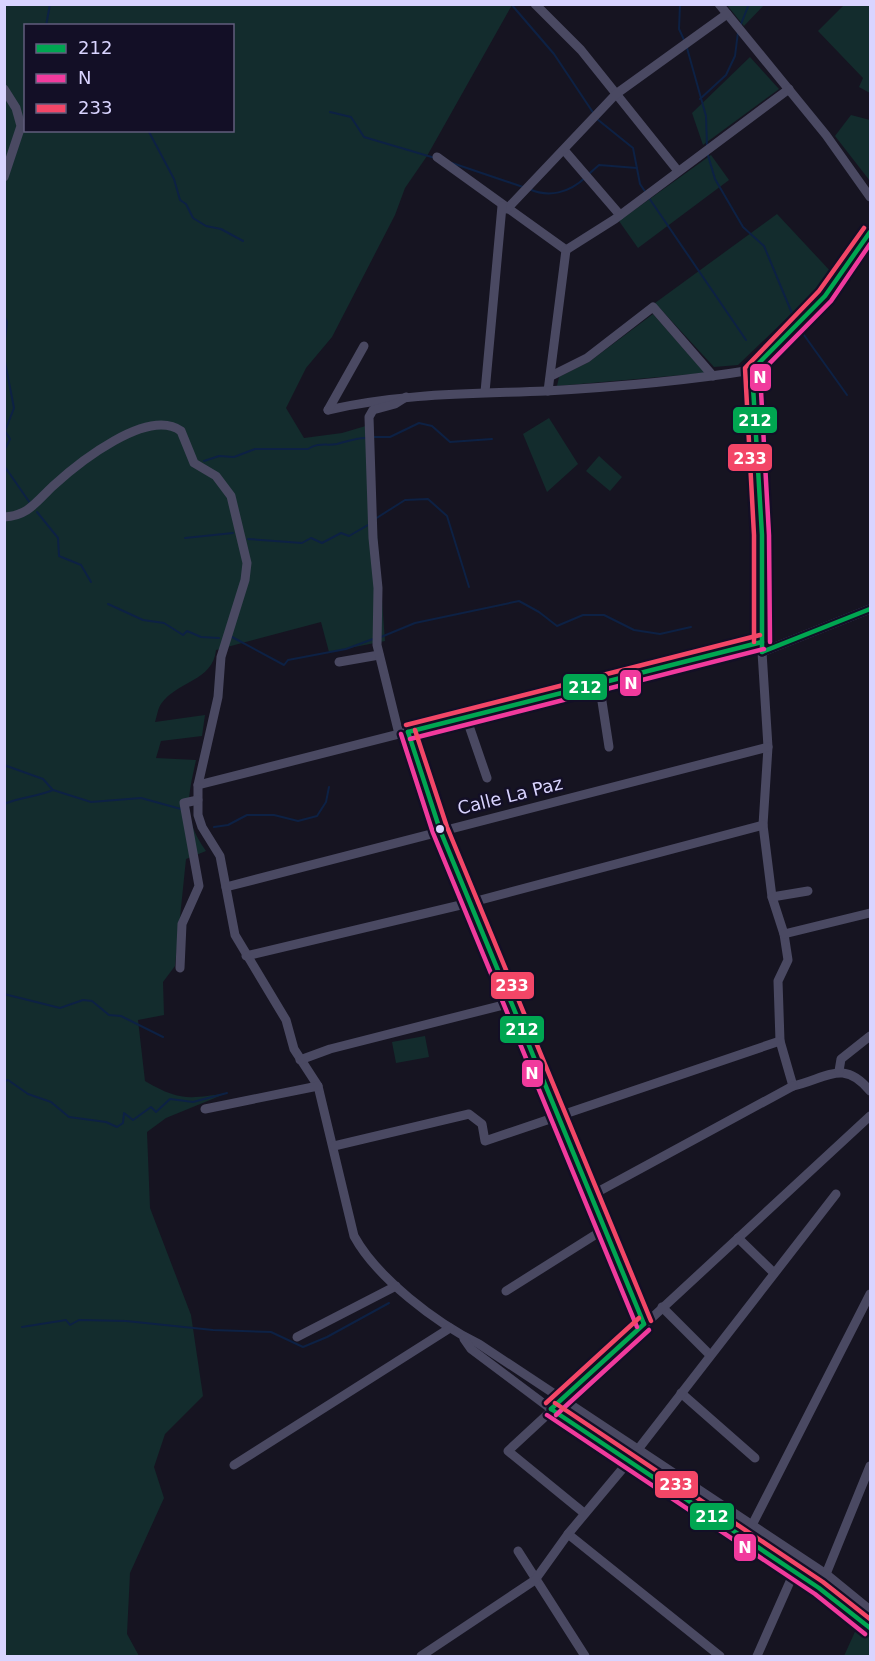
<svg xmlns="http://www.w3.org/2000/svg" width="875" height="1661" viewBox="0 0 875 1661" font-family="'DejaVu Sans',sans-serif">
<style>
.green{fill:#132c2d;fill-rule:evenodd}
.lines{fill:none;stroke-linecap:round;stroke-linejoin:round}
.stream{stroke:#0d2144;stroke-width:2}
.minor{stroke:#4a4962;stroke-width:9}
.bus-1-casing{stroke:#130f26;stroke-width:9}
.bus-2-casing{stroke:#130f26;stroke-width:9}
.bus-3-casing{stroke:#130f26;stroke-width:9}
.bus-1{stroke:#00a651;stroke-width:4.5}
.bus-2{stroke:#f13a9d;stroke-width:4.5}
.bus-3{stroke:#f34667;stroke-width:4.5}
.bus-dot{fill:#d9d4ff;stroke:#130f26;stroke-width:2}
.labels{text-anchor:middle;stroke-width:5;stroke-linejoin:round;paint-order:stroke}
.street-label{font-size:18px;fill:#d9d4ff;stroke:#130f26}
.line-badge{stroke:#130f26;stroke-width:2}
.badge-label{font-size:16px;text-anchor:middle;font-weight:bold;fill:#fff}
</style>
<rect width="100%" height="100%" fill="#161421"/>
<g class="green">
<path d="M5 5H512L427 156 405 188 395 215 332 337 306 368 286 408 304 438 342 433 369 425 385 641 329 652 321 622 216 650C213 681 177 681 161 704 158 708 157 716 155 722L205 715 202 736 161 741 156 758 196 760C188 797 182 818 206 851L186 859 175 966 163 982 164 1015 138 1020 145 1081C179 1101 189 1099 227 1093L166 1118 147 1132 150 1208 191 1315 203 1396 165 1434 154 1467 164 1498 130 1573 127 1634 139 1656H5ZM26 26H232V130H26Z"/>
<polygon points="727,5 764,5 744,26"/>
<polygon points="844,5 870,5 870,93 859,87 863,78 818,31"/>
<polygon points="750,57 779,89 703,145 692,113"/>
<polygon points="851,115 870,120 870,181 835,136"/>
<polygon points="711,155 729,180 638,248 619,221"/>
<polygon points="777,214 833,274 738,365 714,367 655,303"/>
<polygon points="653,314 705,373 557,386 559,377 589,362"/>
<polygon points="549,418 578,464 547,492 523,434"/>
<polygon points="599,456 622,477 610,491 586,471"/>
<polygon points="425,1036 429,1057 396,1063 392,1042"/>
<polygon points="858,1625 870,1635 870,1656 844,1656"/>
</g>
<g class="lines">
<g class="stream">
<polyline points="511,4 554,54 594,114"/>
<polyline points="680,4 679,29 685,42"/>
<polyline points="741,24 749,4"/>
<polyline points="46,26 50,4"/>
<polyline points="687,48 706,116 707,147"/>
<polyline points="700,99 726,75 735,56 738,32"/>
<polyline points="330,112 351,117 364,137 435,158"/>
<polyline points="597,119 633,148 640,184 646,193"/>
<polyline points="148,130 174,179 180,200 186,204 193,218 206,226 221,229 243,241"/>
<polyline points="707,152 715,179 743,227 764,246 796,323"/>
<polyline points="452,163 523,187"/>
<polyline points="590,173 599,165 637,168"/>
<path d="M529 189C549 198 569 193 586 177"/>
<polyline points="649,198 746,340"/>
<polyline points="4,316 7,322 4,349"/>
<polyline points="799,328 847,395"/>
<polyline points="4,357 14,408 5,431 10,439 4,451"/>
<polyline points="371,437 390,437 419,423 432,426 450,442 492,439"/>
<path d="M204 461 219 456 234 457 255 449H308C319 442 326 446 337 444 348 441 356 438 366 438"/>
<polyline points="5,467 30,503"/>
<polyline points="37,512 58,538 59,556 81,565 91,582"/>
<polyline points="375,519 405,500 428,499 447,516 469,587"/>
<polyline points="185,538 233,533"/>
<polyline points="248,539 302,543 311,538 322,543 341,533 349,536 368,525"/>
<polyline points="108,604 143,620 164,623 183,635 187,631 201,637 219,638"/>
<polyline points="232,637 284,665 288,660 346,649 373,639"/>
<polyline points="381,637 415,623 519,601 539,612 557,626 583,615 604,615 634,630 660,634 691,627"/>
<polyline points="4,765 43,779 52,789"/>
<path d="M4 804C20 797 36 797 53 790L91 802 141 798 181 809"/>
<polyline points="214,827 228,825 247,815 274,815 298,821 317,816 326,802 329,787"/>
<polyline points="4,994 60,1008 83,1000 92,1001 109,1015 121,1016 163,1037"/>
<polyline points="4,1081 8,1080 28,1094 51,1102 69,1117 106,1122 117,1127 123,1123 124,1113 133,1120 151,1107 156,1112 170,1099 193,1102 227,1093"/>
<polyline points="22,1327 66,1320 70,1325 79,1320 126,1321 213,1330 271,1332 303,1347 327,1337 389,1303"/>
</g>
<g class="minor">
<polyline points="535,4 581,50 678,171"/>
<polyline points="719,4 826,135 870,197"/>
<polyline points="4,89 16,108 21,126 4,177"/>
<polyline points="564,150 620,215"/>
<polyline points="437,157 566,250"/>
<polyline points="507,209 616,94 727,14"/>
<path d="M870 232 825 296 752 370 758 444 762 652 768 747 763 825 772 897 784 934 788 960 778 981 780 1041 793 1086C826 1079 843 1058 870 1091"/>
<polyline points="566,250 615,219 789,89"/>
<polyline points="551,376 587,358 653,307 713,376"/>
<polyline points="548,391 566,250"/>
<polyline points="485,392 502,206"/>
<path d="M328 410C402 393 471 394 546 391 615 387 685 381 752 370"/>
<polyline points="328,410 364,346"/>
<path d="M4 517C28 516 37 501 53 486 78 463 148 407 181 431L194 463 216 476 231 496 247 563 245 580 221 657 218 697 198 785V815L202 827 220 856 235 935 286 1020 294 1049 318 1086 354 1236C377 1278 436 1323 479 1344L826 1574 870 1610"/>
<polyline points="762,652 870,609"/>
<polyline points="339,662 379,655"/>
<polyline points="599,682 609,747"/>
<polyline points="466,717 487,778"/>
<polyline points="408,732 440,830 644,1324"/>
<polyline points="399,734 377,645 378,588 373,538 369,417 373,410 395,404 406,397"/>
<polyline points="198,785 762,642"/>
<polyline points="226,887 768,747"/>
<polyline points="772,897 808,891"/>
<polyline points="784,934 870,913"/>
<polyline points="246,956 469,903 763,825"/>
<polyline points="180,968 182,924 199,886 184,803 198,800"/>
<polyline points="300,1060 330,1049 511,1003"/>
<polyline points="839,1071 841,1059 870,1036"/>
<polyline points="205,1109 318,1086"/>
<polyline points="334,1146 469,1114 482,1124 485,1141 780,1041"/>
<polyline points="592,1195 793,1086"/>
<polyline points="738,1238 774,1273"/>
<polyline points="506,1291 606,1228"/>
<polyline points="662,1307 710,1355"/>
<polyline points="297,1337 396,1286"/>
<polyline points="464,1339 471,1349 551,1409 819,1588 870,1628"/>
<polyline points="681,1393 755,1458"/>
<polyline points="234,1465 450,1328"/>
<polyline points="584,1513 508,1451 870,1116"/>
<polyline points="749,1531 870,1294"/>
<polyline points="568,1534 720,1656"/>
<polyline points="518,1551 585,1656"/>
<polyline points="826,1574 870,1466"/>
<polyline points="421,1656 535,1580 568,1534 629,1461 836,1194"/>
<polyline points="757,1656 796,1568"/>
</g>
<g class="bus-1-casing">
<g id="bus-1">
<polyline points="762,652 762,535 752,370 825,296 870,232"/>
<polyline points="762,652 870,609"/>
<polyline points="408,732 440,830 644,1324"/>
<polyline points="408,732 762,642"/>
<polyline points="551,1409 819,1588 870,1628"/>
<polyline points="551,1409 644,1324"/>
</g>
</g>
<g class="bus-2-casing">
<g id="bus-2">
<polyline points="770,642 769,535 760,373 831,301 870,244"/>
<polyline points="401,734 433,833 637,1327"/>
<polyline points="410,739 764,649"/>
<polyline points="547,1415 815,1594 865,1634"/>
<polyline points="556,1415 649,1330"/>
</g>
</g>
<g class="bus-3-casing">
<g id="bus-3">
<polyline points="754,642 754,535 745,368 819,291 864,228"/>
<polyline points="406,725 760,635"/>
<polyline points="415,730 447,827 651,1321"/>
<polyline points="546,1403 639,1318"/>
<polyline points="555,1403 823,1582 870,1619"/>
</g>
</g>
<use href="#bus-1" class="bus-1"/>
<use href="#bus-2" class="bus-2"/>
<use href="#bus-3" class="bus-3"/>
</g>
<circle class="bus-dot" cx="440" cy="829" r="5"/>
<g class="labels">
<g class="street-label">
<text transform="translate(510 796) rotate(-14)" y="6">Calle La Paz</text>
</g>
</g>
<g class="line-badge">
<rect x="749" y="363" width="23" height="29" rx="6" fill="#f13a9d"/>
<rect x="732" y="406" width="46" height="28" rx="6" fill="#00a651"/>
<rect x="727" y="443" width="46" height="29" rx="6" fill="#f34667"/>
<rect x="619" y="669" width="23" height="28" rx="6" fill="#f13a9d"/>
<rect x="562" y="673" width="46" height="28" rx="6" fill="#00a651"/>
<rect x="490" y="971" width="45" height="29" rx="6" fill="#f34667"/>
<rect x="499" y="1015" width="46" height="29" rx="6" fill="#00a651"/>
<rect x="521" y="1059" width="23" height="29" rx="6" fill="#f13a9d"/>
<rect x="654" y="1470" width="45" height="29" rx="6" fill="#f34667"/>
<rect x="689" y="1502" width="46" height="29" rx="6" fill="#00a651"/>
<rect x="733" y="1533" width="24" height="29" rx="6" fill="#f13a9d"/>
</g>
<g class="badge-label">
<text x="760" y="383">N</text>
<text x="755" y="426">212</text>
<text x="750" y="464">233</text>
<text x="631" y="689">N</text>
<text x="585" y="693">212</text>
<text x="512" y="991">233</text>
<text x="522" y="1035">212</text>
<text x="532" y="1079">N</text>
<text x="676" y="1490">233</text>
<text x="712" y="1522">212</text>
<text x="745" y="1553">N</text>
</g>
<rect width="875" height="1661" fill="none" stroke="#d9d4ff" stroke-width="12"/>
<rect x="24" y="24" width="210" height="108" fill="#130f26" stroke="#625e7d" stroke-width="1.5"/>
<rect x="36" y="44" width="30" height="9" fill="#00a651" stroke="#625e7d" stroke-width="1.5"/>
<text x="78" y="54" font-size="18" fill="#d9d4ff">212</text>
<rect x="36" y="74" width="30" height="9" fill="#f13a9d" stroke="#625e7d" stroke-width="1.5"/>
<text x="78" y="84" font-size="18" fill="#d9d4ff">N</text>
<rect x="36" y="104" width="30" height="9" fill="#f34667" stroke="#625e7d" stroke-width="1.5"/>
<text x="78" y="114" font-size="18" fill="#d9d4ff">233</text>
</svg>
